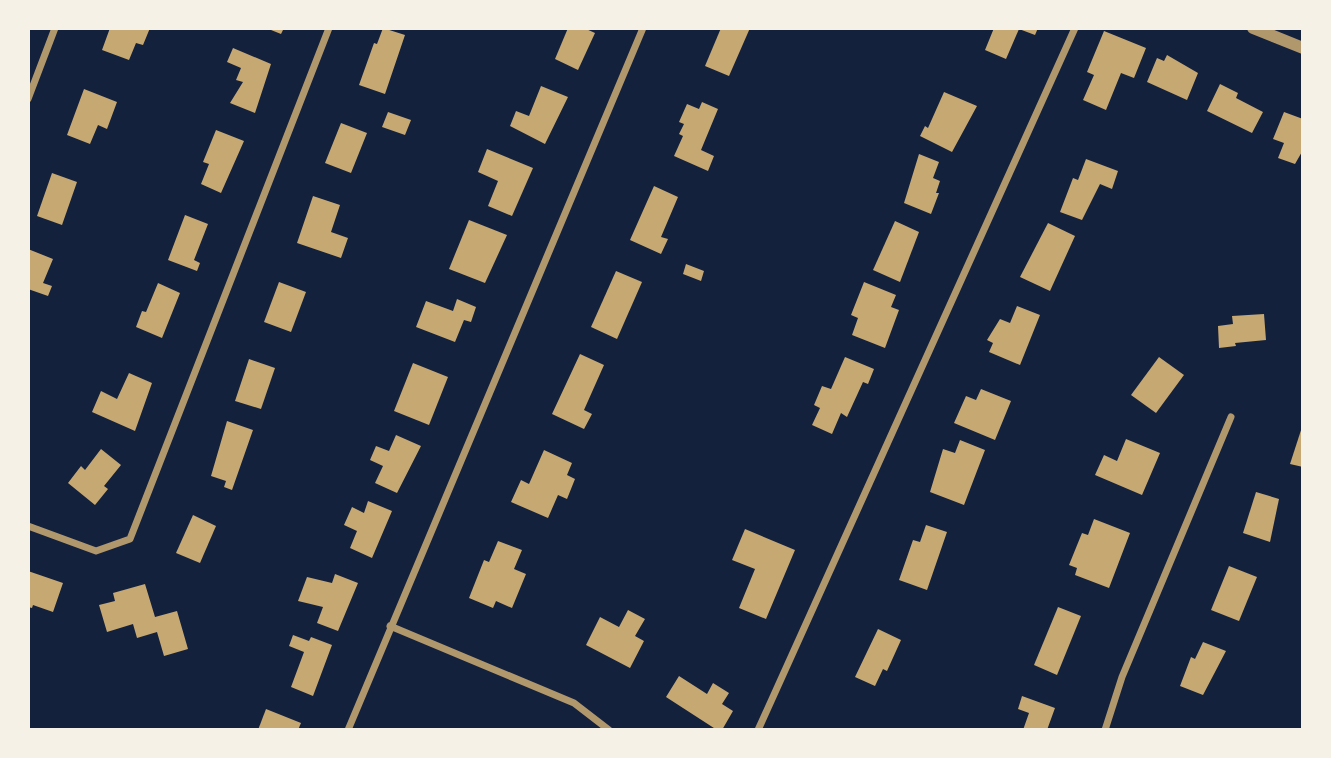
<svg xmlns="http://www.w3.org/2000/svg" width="1331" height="758" viewBox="0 0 1331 758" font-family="Manrope,sans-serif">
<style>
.building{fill:#c6a872}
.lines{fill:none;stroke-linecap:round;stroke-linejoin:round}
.minor{stroke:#b1986c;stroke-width:7}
.tertiary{stroke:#b1986c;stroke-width:12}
</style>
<rect width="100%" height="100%" fill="#14213d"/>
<g class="building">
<polygon points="110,28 150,28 143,45 136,43 129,60 102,50"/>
<polygon points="266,28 284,28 281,34"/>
<polygon points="383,28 405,35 385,94 359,85 374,43 377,44"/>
<polygon points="568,28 584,28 595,33 578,70 555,59"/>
<polygon points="721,28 750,28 729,76 705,66"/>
<polygon points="994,28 1038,28 1035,35 1019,29 1006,59 985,50"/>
<polygon points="1104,31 1146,48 1134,78 1121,73 1106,110 1083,100 1094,75 1087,72"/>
<polygon points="233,48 271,64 255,113 230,103 243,82 236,80 241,68 227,62"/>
<polygon points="1167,55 1198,73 1187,100 1147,82 1157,58 1164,61"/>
<polygon points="1220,84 1238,93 1236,98 1263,112 1252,133 1207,111"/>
<polygon points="541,86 568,97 545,144 510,126 516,111 529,116"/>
<polygon points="84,89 117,102 107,129 98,125 90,144 67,135"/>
<polygon points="944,92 977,106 952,152 920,136 925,126 928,128"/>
<polygon points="702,102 718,109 701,150 714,156 708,171 674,156 683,136 679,134 684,124 679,122 687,104 699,109"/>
<polygon points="388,112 411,120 405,135 382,127"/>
<polygon points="1284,112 1303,119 1303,150 1295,164 1278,158 1284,143 1273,139"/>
<polygon points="341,123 367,133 351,173 325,163"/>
<polygon points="216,130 244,141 221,193 201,184 209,164 203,162"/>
<polygon points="487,149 533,168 512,216 488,206 498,181 478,172"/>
<polygon points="919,154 939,162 933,178 940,181 936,193 939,193 931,214 904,203"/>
<polygon points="1086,159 1118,171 1112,189 1100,184 1082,220 1060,212 1073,178 1078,180"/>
<polygon points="52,173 77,182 62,225 37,216"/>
<polygon points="654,186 678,197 661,237 668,239 661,254 630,240"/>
<polygon points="313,196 340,205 331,232 348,238 341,258 297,243"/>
<polygon points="185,215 208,224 194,260 200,263 197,271 168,260"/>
<polygon points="469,220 507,235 485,283 449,269"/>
<polygon points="895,221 919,232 900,282 873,270"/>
<polygon points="1048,223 1075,236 1050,291 1020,277"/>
<polygon points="28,249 53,259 43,283 52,286 48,296 28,289"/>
<polygon points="686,264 704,271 701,281 683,274"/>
<polygon points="616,271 642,282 617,339 591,327"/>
<polygon points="279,282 306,292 291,332 264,322"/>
<polygon points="864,282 896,295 891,307 899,310 885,348 852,335 858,318 851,315"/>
<polygon points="158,283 180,293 162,338 136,327 142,311 146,312"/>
<polygon points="457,299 476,307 471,322 464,320 455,342 416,327 426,301 453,311"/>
<polygon points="1017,306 1040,315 1020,365 989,352 993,343 987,340 1000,319 1010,323"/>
<polygon points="1264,314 1266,340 1235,343 1236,346 1219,348 1218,326 1233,324 1232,316"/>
<polygon points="580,354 604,365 584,410 592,414 584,429 552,414"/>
<polygon points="845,357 874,369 868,384 863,382 847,417 841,413 832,434 812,425 820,408 814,405 822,386 831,389"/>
<polygon points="1159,357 1184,375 1156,413 1131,395"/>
<polygon points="249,359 275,368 261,409 235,401"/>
<polygon points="413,363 448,377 429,425 394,411"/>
<polygon points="129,373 152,383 135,431 92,412 101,391 117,399"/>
<polygon points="981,389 1011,401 995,440 954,423 966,396 976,400"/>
<polygon points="227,421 253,430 232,490 224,487 226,481 211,476"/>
<polygon points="1303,424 1303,467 1290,464"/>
<polygon points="396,435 421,446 397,493 375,483 383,466 370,460 376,446 389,451"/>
<polygon points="1126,439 1160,453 1142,495 1095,475 1104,455 1117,461"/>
<polygon points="960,440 985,450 964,505 930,492 943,449 955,453"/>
<polygon points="101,449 121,465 104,486 108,489 95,505 68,483 81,466 85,470"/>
<polygon points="544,450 572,463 567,475 575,479 567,499 558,495 548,518 511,502 521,480 529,484"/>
<polygon points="1256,492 1279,499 1270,542 1243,533"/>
<polygon points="368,501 392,511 372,558 350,548 357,531 344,525 352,507 364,513"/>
<polygon points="193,515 216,526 200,563 176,553"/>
<polygon points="1094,519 1130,533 1109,588 1075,575 1077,568 1069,565 1082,533 1088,535"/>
<polygon points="926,525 947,532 927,590 899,580 913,540 920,542"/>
<polygon points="745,529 795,550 766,619 739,608 755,569 732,560"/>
<polygon points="498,541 522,550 514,569 526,574 512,608 496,601 493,608 469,598 484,560 489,562"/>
<polygon points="1229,566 1257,577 1239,621 1211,610"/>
<polygon points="28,571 63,583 53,612 33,605 32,608 28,607"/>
<polygon points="335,574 358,583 338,631 317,623 323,607 298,601 307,577 332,583"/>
<polygon points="145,584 155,617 177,611 188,649 164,656 157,632 137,638 133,624 107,632 99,605 115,601 113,593"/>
<polygon points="1058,607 1081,616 1057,675 1034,665"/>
<polygon points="628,610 645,619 635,636 644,641 630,668 586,645 600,617 619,627"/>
<polygon points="878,629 901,640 887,671 883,669 875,686 855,677"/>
<polygon points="293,635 309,641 311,637 332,645 313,696 291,687 304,652 289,646"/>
<polygon points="1203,642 1226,651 1203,695 1180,686 1191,657 1195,659"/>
<polygon points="679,676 707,694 713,683 729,693 722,704 733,711 722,730 717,730 666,697"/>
<polygon points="1022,696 1055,708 1047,730 1023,730 1029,713 1018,709"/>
<polygon points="266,709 301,723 298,730 258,730"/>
</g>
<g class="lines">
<g class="minor">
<polyline points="28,99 55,28"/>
<polyline points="28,526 96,551 130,539 329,28"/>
<polyline points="390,626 574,703 609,730"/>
<polyline points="348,730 643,28"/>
<polyline points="758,730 1075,28"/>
<polyline points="1105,730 1122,677 1231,417"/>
</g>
<polyline class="tertiary" points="1253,28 1303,48"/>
</g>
<rect width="1331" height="758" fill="none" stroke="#f6f1e7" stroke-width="60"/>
</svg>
